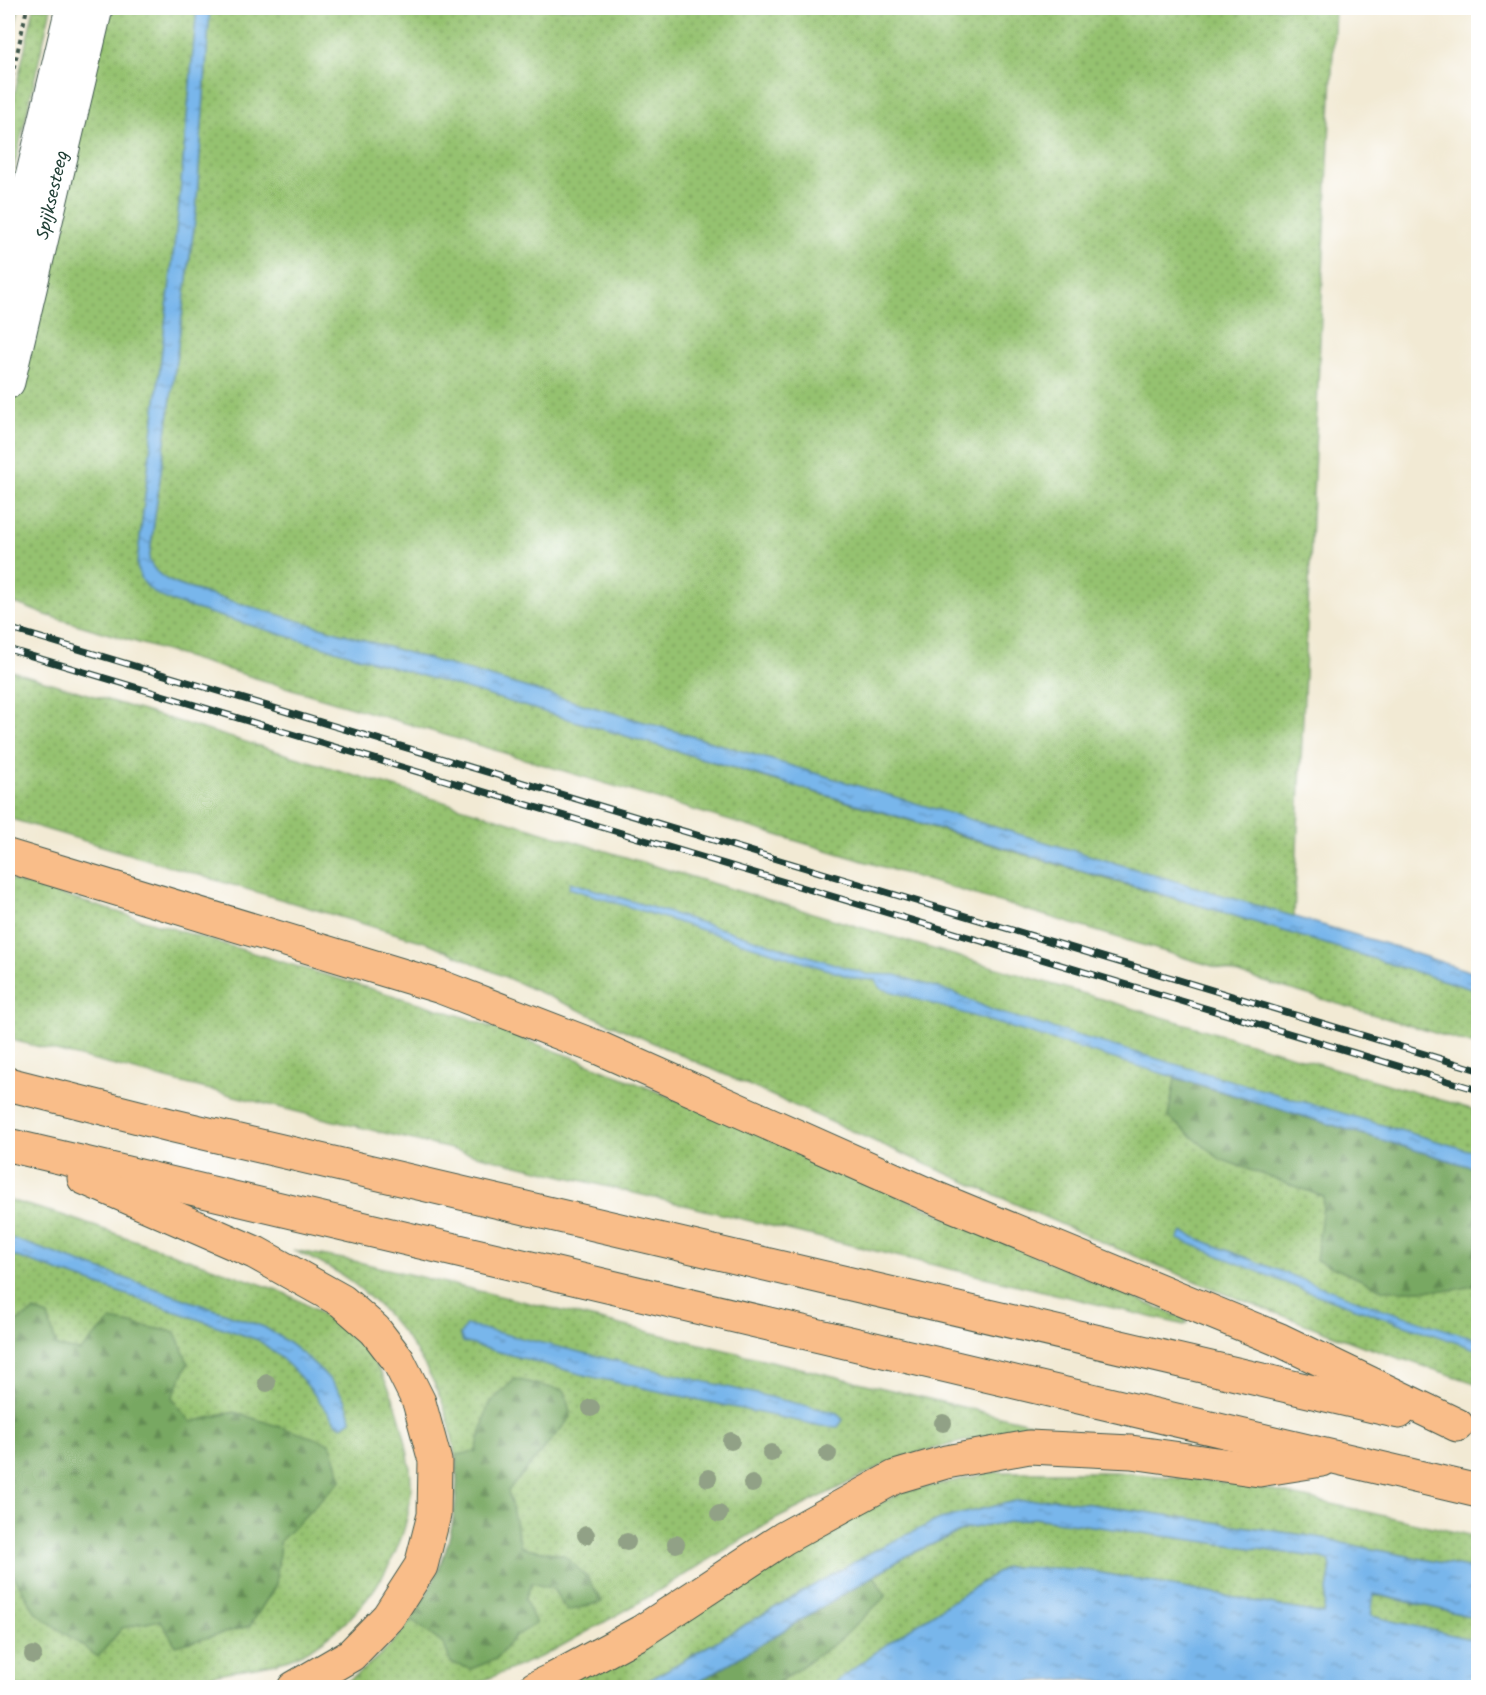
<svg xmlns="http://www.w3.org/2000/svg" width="1486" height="1695" viewBox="0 0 1486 1695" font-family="Kalam,sans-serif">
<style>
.grass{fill:url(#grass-dots);stroke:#5a8052;stroke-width:1.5}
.forest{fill:url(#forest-firs);stroke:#4c724b;stroke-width:1.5}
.water{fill:url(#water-ripples);stroke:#4c7a90;stroke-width:1.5}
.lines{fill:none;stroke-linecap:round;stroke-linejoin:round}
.tertiary-casing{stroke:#3f574c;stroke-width:35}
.motorway-casing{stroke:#3f574c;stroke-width:35}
.path{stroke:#3f574c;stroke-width:4;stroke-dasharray:4.5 4.5;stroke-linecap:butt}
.tertiary{stroke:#fff;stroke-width:33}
.motorway{stroke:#f9bd89;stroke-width:33}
.rail-casing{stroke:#1f3d34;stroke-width:7}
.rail{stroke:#fff;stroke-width:4.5;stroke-dasharray:14;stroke-linecap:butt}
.tree{fill:#91a186}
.labels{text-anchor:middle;stroke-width:6;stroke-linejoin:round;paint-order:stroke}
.street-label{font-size:18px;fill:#1f3d34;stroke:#fff}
</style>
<defs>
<pattern id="grass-dots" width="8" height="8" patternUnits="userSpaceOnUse" patternTransform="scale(1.5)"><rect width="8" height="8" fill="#95c270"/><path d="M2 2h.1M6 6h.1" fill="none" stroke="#799f5d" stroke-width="1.8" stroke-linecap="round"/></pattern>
<pattern id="forest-firs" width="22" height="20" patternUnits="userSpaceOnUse" patternTransform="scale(1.5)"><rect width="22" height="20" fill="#78a862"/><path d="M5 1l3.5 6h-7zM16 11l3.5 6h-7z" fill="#628a52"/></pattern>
<pattern id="water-ripples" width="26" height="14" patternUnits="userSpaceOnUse" patternTransform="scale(1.5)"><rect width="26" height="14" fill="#78b6eb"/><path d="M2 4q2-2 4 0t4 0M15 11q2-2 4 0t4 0" fill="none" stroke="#6295bf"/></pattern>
</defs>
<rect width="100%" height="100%" fill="#fff"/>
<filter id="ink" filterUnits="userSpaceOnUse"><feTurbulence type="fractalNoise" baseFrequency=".0167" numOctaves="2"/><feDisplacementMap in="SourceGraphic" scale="12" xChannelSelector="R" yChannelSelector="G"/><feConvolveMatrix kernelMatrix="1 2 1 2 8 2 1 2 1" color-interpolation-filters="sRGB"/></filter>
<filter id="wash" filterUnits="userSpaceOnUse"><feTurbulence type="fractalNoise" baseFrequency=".008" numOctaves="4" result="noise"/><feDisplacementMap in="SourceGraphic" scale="24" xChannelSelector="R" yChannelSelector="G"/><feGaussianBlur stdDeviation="1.35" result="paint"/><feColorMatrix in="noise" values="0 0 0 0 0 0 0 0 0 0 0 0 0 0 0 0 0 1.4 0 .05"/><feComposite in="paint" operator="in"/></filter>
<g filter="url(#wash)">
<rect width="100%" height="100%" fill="#f2ead4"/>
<g class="grass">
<polygon points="8,8 19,8 8,57"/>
<polygon points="34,8 51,8 8,195 8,123"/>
<polygon points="103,8 197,8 179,205 137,564 168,600 1116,882 1222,912 1478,991 1478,1046 46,615 18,604 8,604 8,426"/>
<path d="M210 8H1335L1294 917 678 732 207 594C186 586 158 583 149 560L196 212Z"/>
<polygon points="8,670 698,879 1478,1111 1478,1384 1363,1346 1226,1294 1092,1238 431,944 8,818"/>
<polygon points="8,879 458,1015 572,1057 712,1114 1090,1280 1183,1318 1188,1323 1184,1325 330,1120 8,1039"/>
<path d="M8 1200 62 1215 280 1291C324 1312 365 1340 387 1384 400 1409 412 1462 411 1490 408 1557 356 1630 294 1657 275 1665 253 1667 233 1671 199 1678 164 1684 130 1687 90 1691 48 1687 8 1687Z"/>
<path d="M293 1250 354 1261 1058 1430 981 1437 917 1453 884 1465 774 1520 635 1605 545 1655 468 1687H340C361 1671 384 1654 401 1633 495 1514 465 1370 349 1280 332 1267 312 1259 293 1250Z"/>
<polygon points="995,1472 1116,1472 1243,1484 1478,1537 1478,1570 1342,1543 1330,1539 1056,1499 877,1549 637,1687 553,1688 787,1550 903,1492"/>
<polygon points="1034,1518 1323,1558 1329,1561 1331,1567 1323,1614 1081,1569 1005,1567 891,1641 829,1687 771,1688 841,1639 885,1596 874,1576 906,1556 966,1529"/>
<polygon points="1373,1594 1478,1618 1478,1641 1371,1616"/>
</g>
<g class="forest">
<polygon points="1175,1078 1478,1169 1478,1285 1454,1290 1384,1290 1316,1260 1324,1197 1220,1159 1168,1117"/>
<polygon points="34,1311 48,1316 57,1347 80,1351 111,1320 175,1332 188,1363 172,1398 191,1422 234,1412 330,1443 342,1479 280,1541 276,1585 250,1626 176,1646 160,1620 122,1628 98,1657 36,1613 8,1566 8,1327"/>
<path d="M515 1379 565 1391 571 1417 508 1491 521 1547 564 1555 588 1578 602 1602 567 1611 553 1589 532 1583 525 1599 536 1624 515 1636 496 1659 471 1669 451 1663 444 1645 411 1619C447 1567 459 1519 457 1455L476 1451 488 1405Z"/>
<polygon points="874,1576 886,1596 841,1639 771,1687 690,1687"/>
</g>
<g class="water">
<path d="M197 8H210L196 212 149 560C158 583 186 587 207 594L678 732 1392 946 1478 974V991L1222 912 199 610C173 602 140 595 137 564L179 205Z"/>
<polygon points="570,882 867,974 896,975 954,993 994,1011 1478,1153 1478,1169 880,988 876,980 857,979 569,888"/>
<path d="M1182 1232C1280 1272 1377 1310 1478 1339V1350L1303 1290 1178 1239Z"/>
<path d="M8 1237 264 1327C292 1343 348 1385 351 1420L342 1426 336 1423C311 1389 293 1364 258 1340L8 1254Z"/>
<polygon points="466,1325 837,1413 843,1420 838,1427 821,1426 588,1376 463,1342 460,1335"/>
<polygon points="1056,1499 1330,1539 1342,1543 1478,1570 1478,1618 1374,1594 1371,1616 1478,1641 1478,1687 1170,1688 1075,1679 1024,1682 1000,1688 829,1687 891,1641 1005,1567 1080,1569 1323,1614 1331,1567 1329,1561 1323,1558 1034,1518 966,1529 906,1556 690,1687 637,1687 877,1549 940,1519 1015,1501"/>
</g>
</g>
<g filter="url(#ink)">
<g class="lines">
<g class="tertiary-casing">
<g id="tertiary">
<polyline points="8,279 72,8"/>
<polyline points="8,382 96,8"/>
</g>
</g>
<g class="motorway-casing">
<g id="motorway">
<polyline points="8,856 441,987 599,1048 940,1200 1280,1340 1457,1425"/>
<polyline points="8,1084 170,1125 1399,1412"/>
<polyline points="8,1145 1478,1491"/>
<polyline points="84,1178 256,1253 342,1301 375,1330 398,1360 419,1402 435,1461 434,1515 421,1566 388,1617 351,1655 294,1688"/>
<polyline points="535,1688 554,1679 641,1632 784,1538 895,1477 946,1462 1029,1447 1131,1452 1259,1470 1322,1460"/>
</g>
</g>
<polyline class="path" points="8,95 27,8"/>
<use href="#tertiary" class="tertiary"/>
<use href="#motorway" class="motorway"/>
<g class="rail-casing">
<g id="rail">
<polyline points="8,628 1478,1070"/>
<polyline points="8,649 1478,1090"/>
</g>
</g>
<use href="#rail" class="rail"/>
</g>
<g class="tree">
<circle cx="267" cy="1383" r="9"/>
<circle cx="591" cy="1408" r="9"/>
<circle cx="943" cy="1423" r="9"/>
<circle cx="731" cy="1441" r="9"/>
<circle cx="771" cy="1453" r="9"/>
<circle cx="828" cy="1454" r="9"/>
<circle cx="708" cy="1478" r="9"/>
<circle cx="752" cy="1484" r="9"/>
<circle cx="719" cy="1514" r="9"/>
<circle cx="586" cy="1535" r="9"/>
<circle cx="627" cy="1542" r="9"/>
<circle cx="676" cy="1544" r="9"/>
<circle cx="33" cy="1655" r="9"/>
</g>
</g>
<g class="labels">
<g class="street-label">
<text transform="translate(52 195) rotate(-77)" y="6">Spijksesteeg</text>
</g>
</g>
<rect width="1486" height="1695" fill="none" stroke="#fff" stroke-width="30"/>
</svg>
